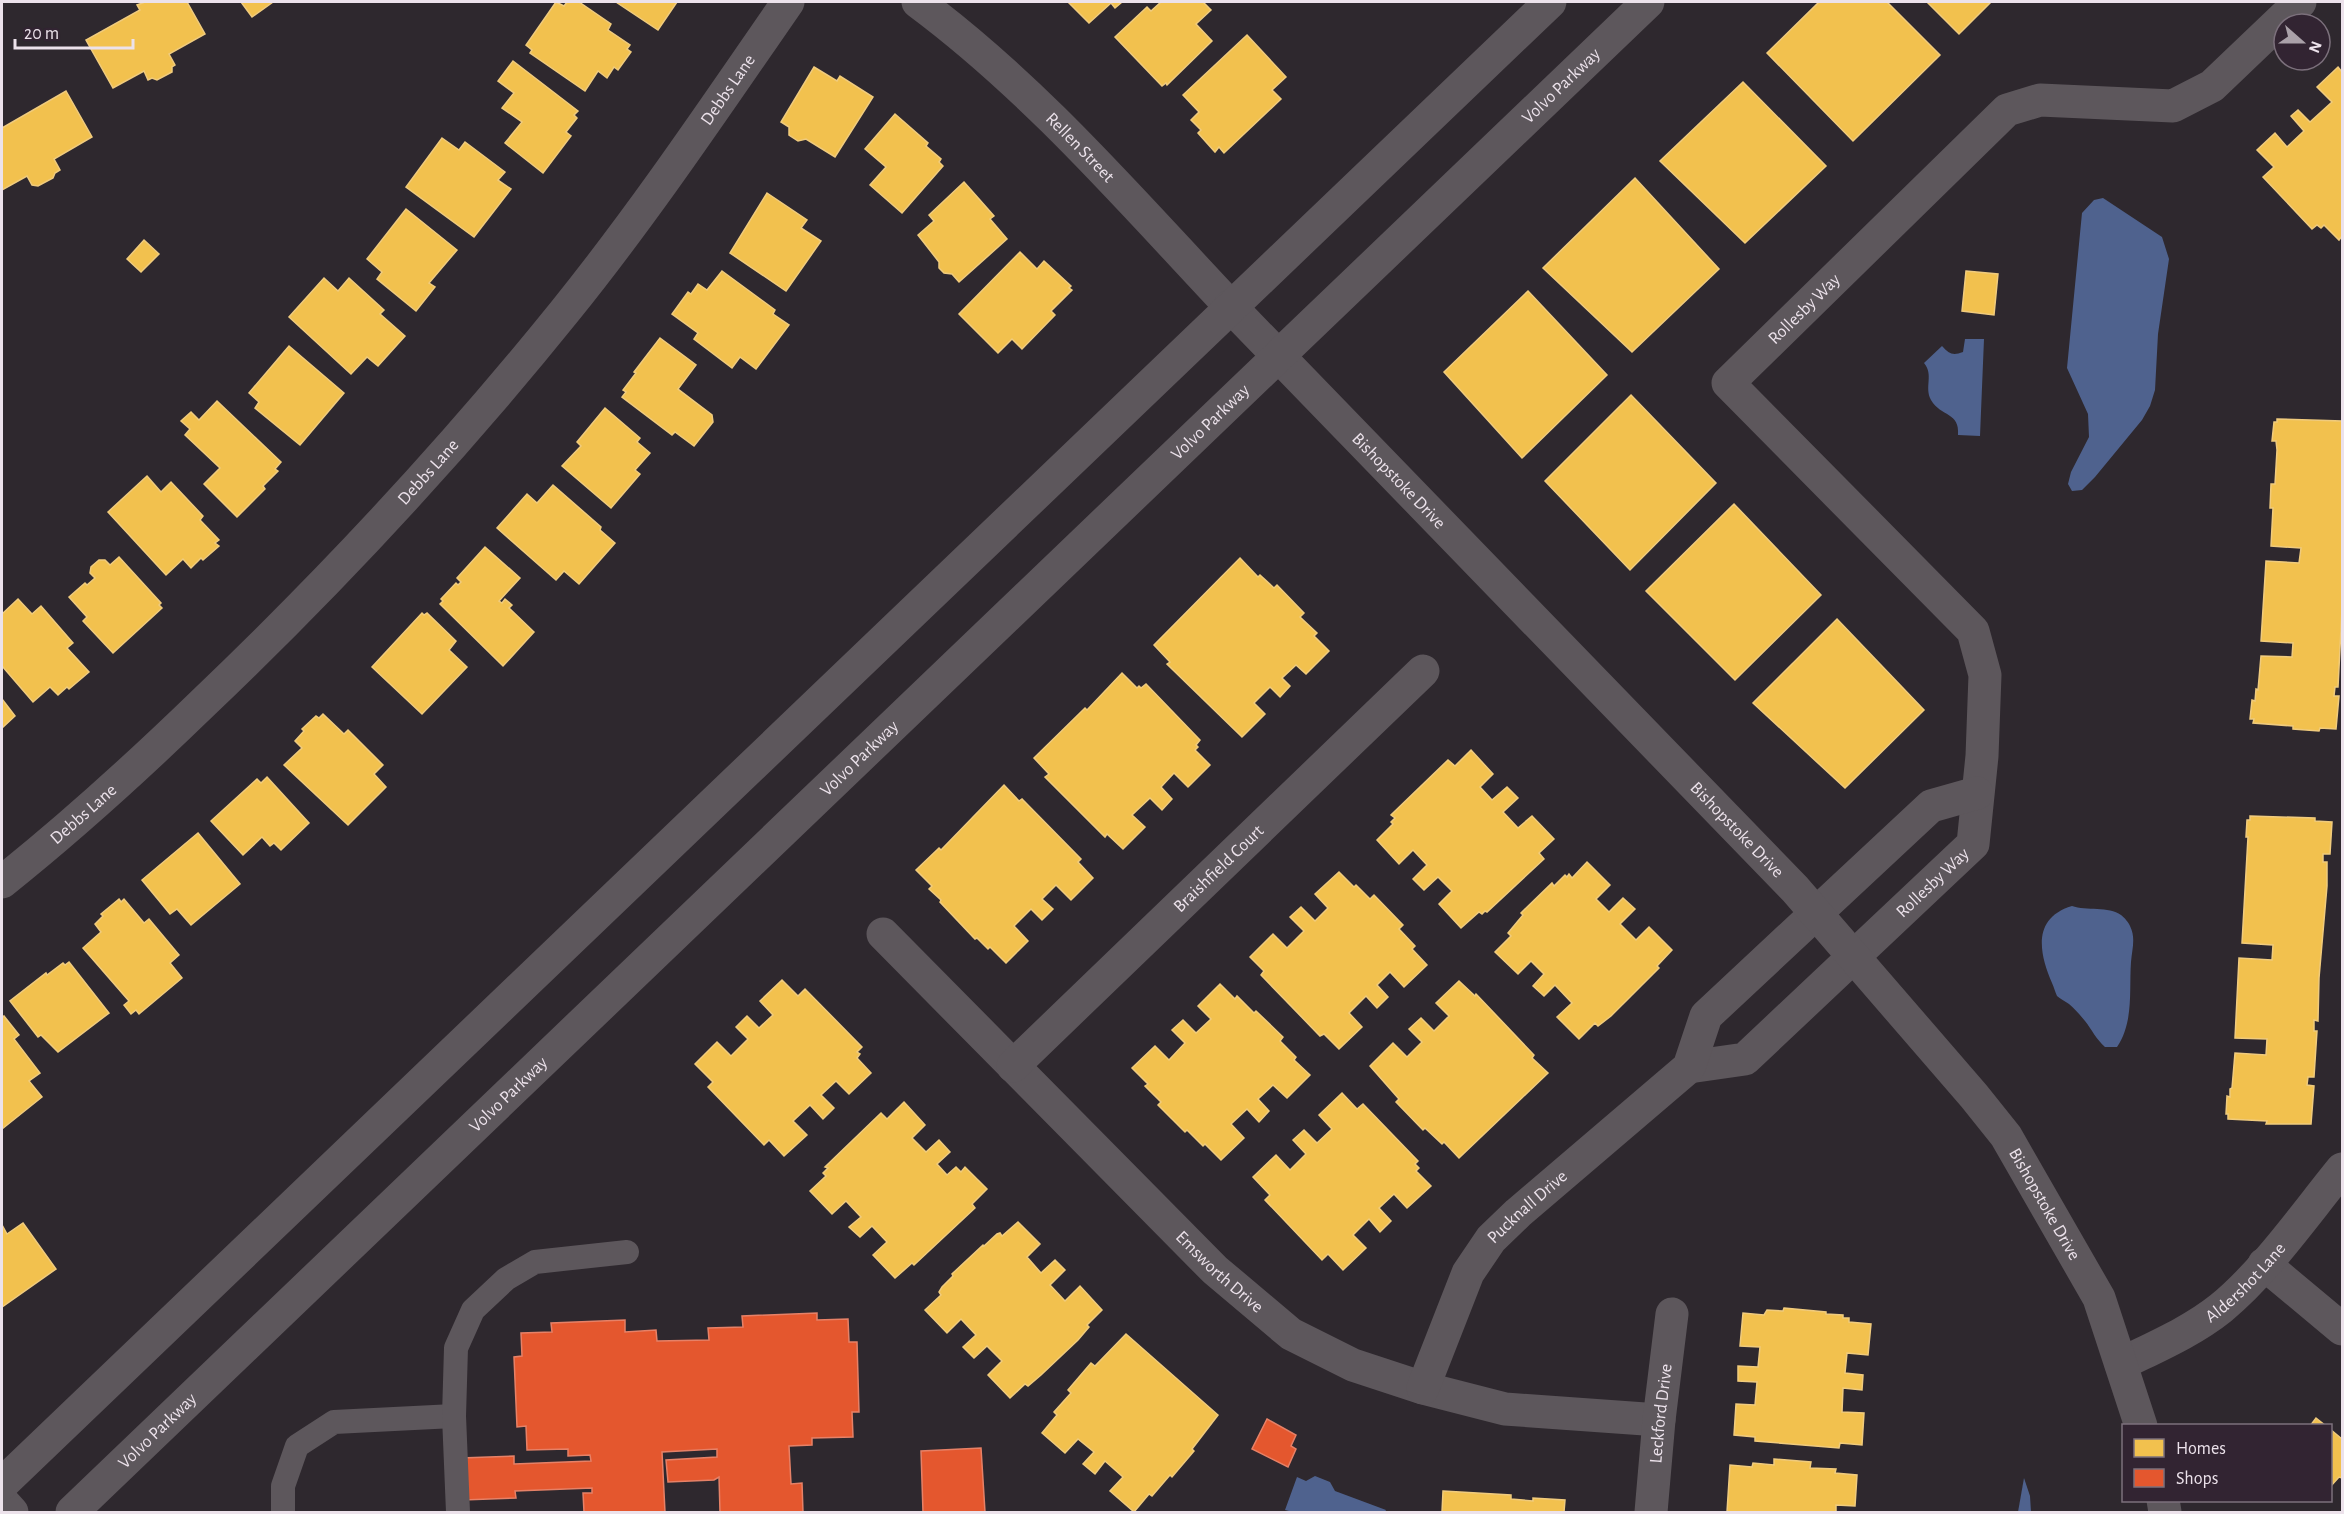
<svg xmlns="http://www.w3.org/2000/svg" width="2344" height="1514" viewBox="0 0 2344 1514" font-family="'Alegreya Sans',sans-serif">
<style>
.water{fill:#4f628e}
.homes{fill:#f2c14e;stroke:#f0cb7d;stroke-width:1.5}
.shops{fill:#e4572e;stroke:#e68167;stroke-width:1.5}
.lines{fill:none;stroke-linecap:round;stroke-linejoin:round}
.lane{stroke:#5d575c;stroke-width:24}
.street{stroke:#5d575c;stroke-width:33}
.secondary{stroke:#5d575c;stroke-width:33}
.labels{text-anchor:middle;stroke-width:6;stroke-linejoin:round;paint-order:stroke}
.street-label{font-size:18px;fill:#ece2eb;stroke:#322432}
</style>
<rect width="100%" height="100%" fill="#2e282e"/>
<g class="water">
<polygon points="2103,198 2162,237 2169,259 2158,334 2155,390 2150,406 2142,420 2095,477 2082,490 2072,491 2068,484 2071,472 2089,437 2088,414 2067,368 2082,213 2094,200"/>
<path d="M1965 339H1984L1980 436 1958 435C1960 412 1941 417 1931 400 1924 387 1934 375 1924 363L1942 346C1949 354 1953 356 1963 352Z"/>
<path d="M2072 906C2086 911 2109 906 2121 915 2124 917 2129 923 2130 926 2136 938 2132 949 2131 962 2129 990 2134 1022 2117 1047H2105C2096 1039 2092 1030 2085 1021 2080 1015 2075 1009 2069 1004 2065 1001 2060 999 2057 996 2055 992 2054 987 2052 983 2039 953 2032 918 2072 906Z"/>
<polygon points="1315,1476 1330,1482 1335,1491 1386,1510 1385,1512 1293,1512 1285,1510 1297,1477 1306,1481"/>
<polygon points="2024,1478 2030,1496 2031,1512 2018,1512"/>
</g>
<g class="homes">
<polygon points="145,2 187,2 205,34 169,54 175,65 172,67 172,72 157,80 152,78 148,80 144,71 113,88 86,40 140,10 137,5"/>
<polygon points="241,2 273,2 252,17"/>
<polygon points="556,2 564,6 567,2 579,2 611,24 608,30 630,45 627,49 631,52 618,70 614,67 607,78 598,71 585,91 530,53 532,50 526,45"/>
<polygon points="616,2 677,2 658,30"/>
<polygon points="1068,2 1122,2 1115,8 1111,3 1089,23"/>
<polygon points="1161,2 1203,2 1211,10 1196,24 1212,41 1167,85 1166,83 1162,86 1115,37 1147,7 1151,11"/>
<polygon points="1819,2 1887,2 1940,55 1853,141 1767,53"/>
<polygon points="1927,2 1991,2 1959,34"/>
<polygon points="1247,35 1286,77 1272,90 1281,99 1224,153 1219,147 1215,152 1198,133 1201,130 1191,120 1199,112 1183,95"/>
<polygon points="513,61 578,111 574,115 577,118 566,132 571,136 543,173 505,143 522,122 502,108 514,93 498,81"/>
<polygon points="814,67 837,81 840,76 873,97 835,157 806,139 798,141 789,135 789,127 781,122"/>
<polygon points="2338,67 2342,72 2342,236 2339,240 2324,225 2321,228 2317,225 2312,229 2263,177 2274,167 2257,150 2275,133 2287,147 2304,131 2291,116 2298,110 2310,122 2332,102 2317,87"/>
<polygon points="1743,82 1826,166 1745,243 1660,161"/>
<polygon points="66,91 92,137 54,159 60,170 55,173 53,178 38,186 32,185 27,176 2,190 2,128"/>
<polygon points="895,114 928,143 926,146 941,159 939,162 943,166 902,213 870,185 886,167 865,149"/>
<polygon points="442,138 459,150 465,142 505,172 498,180 511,189 474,237 406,187"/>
<polygon points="1635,178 1719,269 1632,352 1543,268"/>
<polygon points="964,182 994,216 990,219 1007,239 959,282 952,274 944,273 939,268 939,262 918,235 934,221 929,215"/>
<polygon points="767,193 807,220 801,228 821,241 786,291 730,253"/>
<polygon points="406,209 457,250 429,283 435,287 416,311 377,279 382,272 367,259"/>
<polygon points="144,240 159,254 141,272 127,259"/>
<polygon points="1020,252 1037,269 1044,261 1071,286 1069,288 1072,290 1051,311 1055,315 1022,349 1012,339 998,353 959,314"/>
<polygon points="722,271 775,310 773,314 789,325 756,369 740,357 732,368 694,339 698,333 672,314 688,292 691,294 698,284 707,290"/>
<polygon points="1966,271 1998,274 1994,315 1962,311"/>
<polygon points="324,278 338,291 349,278 384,310 380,314 405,336 378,366 367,357 351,374 289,317"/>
<polygon points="1528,291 1607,375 1522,458 1444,372"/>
<polygon points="660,338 696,365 678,389 712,415 713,422 694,446 675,432 672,435 622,397 626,392 623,390 636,373 634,372"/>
<polygon points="289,346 344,393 300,445 255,408 259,402 249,393"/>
<polygon points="1631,395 1716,483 1630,570 1545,481"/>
<polygon points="217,401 281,462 275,469 278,471 263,486 265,489 237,517 204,484 220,468 185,435 190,429 181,421 191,412 199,420"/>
<polygon points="605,408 640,438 637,442 650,453 635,470 640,474 611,508 562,466 581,446 577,442"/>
<polygon points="2277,419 2342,421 2342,609 2338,687 2335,687 2334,696 2339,696 2336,729 2320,728 2319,731 2293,729 2293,726 2253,723 2254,719 2250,719 2252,700 2255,701 2256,689 2258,690 2261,656 2292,657 2293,643 2261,641 2266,561 2299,563 2301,548 2271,546 2273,508 2270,508 2271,484 2275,484 2277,450 2276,441 2272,441 2274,422 2277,422"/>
<polygon points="147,476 161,492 171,482 203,516 200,520 219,540 215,543 219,546 203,560 201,558 191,568 183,559 166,575 108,512"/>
<polygon points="553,485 601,527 600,530 615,543 579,584 564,571 556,580 497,528 527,494 537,503"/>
<polygon points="1734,504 1821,595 1735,680 1646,591"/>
<polygon points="485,547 520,578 499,601 502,603 505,599 512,605 509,608 534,632 503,666 440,604 443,601 441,599 456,583 458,585 461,582 457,578"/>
<polygon points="119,557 161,603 159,605 162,608 113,653 83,621 87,617 69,597 85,583 87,585 95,578 90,573 91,567 99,560 105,560 110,565"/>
<polygon points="1240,558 1258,577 1260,575 1274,588 1277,585 1304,613 1300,617 1317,633 1314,636 1329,651 1306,674 1296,665 1282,678 1290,686 1280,697 1270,687 1254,703 1265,714 1242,737 1167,664 1170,662 1154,645"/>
<polygon points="18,599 32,614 41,606 73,643 67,648 89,672 69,689 67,687 58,695 50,687 33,702 2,666 2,614"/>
<polygon points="422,613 424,615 427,613 456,641 449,650 467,667 422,714 372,667"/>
<polygon points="1837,619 1924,710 1845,788 1753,703"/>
<polygon points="1122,673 1137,688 1139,686 1141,688 1146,684 1200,740 1196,745 1198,747 1195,750 1210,765 1188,787 1174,773 1161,787 1172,799 1162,810 1150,798 1132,815 1145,827 1123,849 1107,834 1105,837 1045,777 1049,774 1034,758 1085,708 1087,710"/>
<polygon points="2,699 15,716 2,728"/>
<polygon points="323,714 344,734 348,730 383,765 374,774 386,787 348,825 284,765 302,748 295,741 304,731 302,729 316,716 319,718"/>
<polygon points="1471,750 1493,774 1480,787 1492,800 1507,787 1518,798 1503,812 1518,828 1532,816 1554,839 1539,853 1544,859 1487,912 1485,911 1482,914 1479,912 1461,928 1439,904 1452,891 1438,877 1424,890 1413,879 1427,865 1413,850 1399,864 1377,840 1393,824 1391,822 1395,818 1391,815 1448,760 1455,766"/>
<polygon points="267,777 309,823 281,850 274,843 270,846 262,837 243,855 211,821 257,779 261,783"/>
<polygon points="1004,785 1019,801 1022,799 1081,859 1078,862 1093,878 1071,900 1056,885 1042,899 1053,909 1042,920 1031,909 1014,926 1028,941 1006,963 990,947 988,949 977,938 975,939 940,902 941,900 929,889 932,886 916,870 939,848 941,850"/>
<polygon points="2250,816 2315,818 2315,821 2332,822 2330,854 2323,854 2323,862 2327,862 2327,886 2319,978 2318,1021 2314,1020 2314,1031 2317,1031 2314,1077 2308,1077 2307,1085 2314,1086 2311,1124 2266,1124 2267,1121 2228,1119 2228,1114 2226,1114 2227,1096 2230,1097 2230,1089 2232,1088 2235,1053 2266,1055 2267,1039 2235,1038 2239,958 2272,960 2273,945 2242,943 2248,837 2246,837 2247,820 2250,820"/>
<polygon points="198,833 240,884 191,925 177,909 170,914 142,880"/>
<polygon points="1587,862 1610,885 1596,899 1609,912 1623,898 1635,909 1620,924 1636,940 1649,927 1672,950 1657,966 1659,968 1611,1016 1598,1026 1595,1023 1579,1039 1557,1017 1572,1003 1555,985 1544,996 1533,986 1544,974 1531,961 1518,974 1495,952 1511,936 1508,933 1523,915 1521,913 1552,883 1554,886 1565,875 1567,877 1569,874 1572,878"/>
<polygon points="1339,872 1354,887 1356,885 1370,899 1374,895 1403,925 1399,929 1415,946 1412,949 1427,965 1404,987 1390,972 1377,985 1388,997 1377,1008 1366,996 1349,1013 1362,1027 1339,1049 1324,1034 1320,1036 1261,975 1264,971 1250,957 1273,934 1287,948 1304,931 1290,917 1301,907 1315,921 1328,908 1315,894"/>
<polygon points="119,899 121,902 124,899 144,923 149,919 179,955 170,963 182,978 139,1014 136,1010 131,1014 124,1005 129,1001 83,948 101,932 95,924 103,916 101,914"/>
<polygon points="69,962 109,1013 58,1052 41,1035 38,1037 10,1001 46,973 47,975 63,963 65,965"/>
<polygon points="782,980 798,996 805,989 862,1047 857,1052 860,1054 857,1058 871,1073 849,1094 836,1081 821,1095 834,1108 823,1119 810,1105 793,1121 807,1135 784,1156 769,1140 764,1145 708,1087 713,1082 695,1064 717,1042 731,1056 748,1039 736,1027 747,1016 759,1028 773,1015 760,1001"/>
<polygon points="1459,981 1475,996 1476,994 1534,1055 1532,1058 1548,1073 1459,1158 1444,1142 1442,1144 1425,1128 1423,1130 1396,1102 1399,1099 1370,1066 1393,1043 1407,1057 1422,1042 1409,1029 1421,1018 1434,1031 1449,1016 1436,1003"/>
<polygon points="1220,984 1235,999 1237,996 1254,1013 1256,1011 1283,1037 1280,1041 1296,1057 1294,1060 1310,1075 1287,1098 1273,1085 1258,1099 1269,1111 1259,1122 1247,1109 1231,1124 1244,1138 1221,1160 1205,1144 1203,1146 1187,1130 1185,1132 1158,1105 1161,1102 1145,1086 1148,1084 1132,1068 1155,1046 1169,1060 1185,1043 1172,1030 1183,1020 1196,1033 1211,1019 1198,1006"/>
<polygon points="4,1016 19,1035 14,1039 40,1073 29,1081 42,1097 2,1129 2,1018"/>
<polygon points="1342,1093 1357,1109 1363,1104 1418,1161 1415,1164 1419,1168 1416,1171 1431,1186 1407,1208 1394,1194 1379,1208 1391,1221 1380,1232 1369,1219 1353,1235 1366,1248 1343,1270 1328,1254 1322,1260 1265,1200 1270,1195 1253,1177 1276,1155 1290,1170 1306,1154 1293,1140 1304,1130 1317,1143 1332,1129 1319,1115"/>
<polygon points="904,1102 925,1125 912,1138 926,1152 939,1140 950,1152 937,1164 947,1175 956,1167 961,1172 965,1167 987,1189 972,1204 975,1208 914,1265 912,1263 895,1278 873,1255 887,1242 872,1226 860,1237 849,1227 861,1217 846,1201 832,1214 810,1191 826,1176 823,1173 828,1168 825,1167 881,1113 887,1119"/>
<polygon points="1018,1222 1040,1244 1027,1257 1041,1273 1055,1260 1065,1270 1050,1285 1065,1301 1080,1286 1102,1310 1087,1325 1089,1327 1078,1340 1041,1375 1028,1386 1025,1384 1010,1398 988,1375 1002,1361 987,1346 974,1358 963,1347 976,1335 961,1319 947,1333 925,1310 941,1295 939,1292 942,1287 953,1276 952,1274 983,1245 984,1246 997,1234 1000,1233 1002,1236"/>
<polygon points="23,1223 56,1269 2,1307 2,1225 7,1234"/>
<polygon points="1784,1308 1826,1312 1826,1314 1843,1315 1843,1318 1849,1318 1849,1322 1871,1324 1868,1355 1847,1353 1845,1373 1863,1375 1862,1390 1843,1388 1842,1412 1864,1413 1862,1445 1840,1443 1839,1448 1755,1441 1755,1437 1734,1435 1736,1404 1755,1405 1757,1382 1738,1381 1738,1366 1758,1367 1760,1347 1740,1346 1743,1313 1764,1315 1767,1310 1783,1311"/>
<polygon points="1126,1334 1218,1415 1192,1449 1194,1451 1172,1477 1170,1475 1152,1496 1149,1494 1134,1512 1110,1491 1123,1477 1105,1461 1095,1474 1083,1464 1094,1452 1078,1439 1065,1453 1042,1433 1057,1415 1054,1412 1071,1393 1068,1390 1091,1363 1095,1366"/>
<polygon points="2316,1418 2326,1426 2310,1426"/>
<polygon points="2330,1429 2342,1439 2342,1478 2339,1477 2330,1487"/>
<polygon points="1774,1459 1811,1462 1810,1468 1836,1469 1835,1473 1857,1475 1855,1506 1836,1505 1836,1512 1727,1512 1730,1465 1752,1467 1753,1463 1774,1465"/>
<polygon points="1443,1491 1511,1495 1511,1499 1533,1501 1533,1498 1565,1500 1564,1512 1442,1512"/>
</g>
<g class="shops">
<polygon points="817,1313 817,1320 848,1319 849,1342 857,1342 859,1412 852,1412 853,1437 812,1438 812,1445 789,1446 791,1484 802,1483 803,1512 720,1512 719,1477 714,1480 668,1482 666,1460 717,1457 717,1449 662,1452 665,1512 584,1512 583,1493 592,1493 592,1488 515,1491 516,1498 463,1500 461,1458 514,1456 514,1464 591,1461 590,1455 568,1456 568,1449 527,1450 526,1426 517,1427 514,1357 522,1356 521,1333 552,1332 551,1323 625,1320 625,1332 656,1330 657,1341 709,1340 708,1328 743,1327 742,1316"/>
<polygon points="1267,1419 1296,1435 1291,1446 1296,1449 1288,1467 1252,1449"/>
<polygon points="981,1448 985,1512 923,1512 921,1451"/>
</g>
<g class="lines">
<g class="lane">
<polyline points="283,1512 283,1486 297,1446 334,1422 454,1416"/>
<polyline points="458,1512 454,1416 456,1348 473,1310 506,1279 535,1262 627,1252"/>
</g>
<g class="street">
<path id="s1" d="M918 2C1035 89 1130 200 1230 306"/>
<path id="s2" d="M2 882C71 827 138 766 202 704 331 581 453 450 565 311 645 212 716 106 788 2"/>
<path id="s3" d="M883 934 1215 1270 1291 1334 1353 1365 1423 1388 1505 1409 1659 1420"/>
<path id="s4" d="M1013 1066 1423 671"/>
<path id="s5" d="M1689 1067 1745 1059 1973 844 1982 756 1985 675 1973 631 1728 383 2007 110 2040 100 2173 106 2212 86 2300 2"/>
<polyline points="2264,1264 2342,1329"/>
<path id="s6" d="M2121 1364C2155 1347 2191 1332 2221 1308 2265 1272 2306 1213 2342 1169"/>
<path id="s7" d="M1423 1388 1468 1273 1491 1239 1518 1213 1689 1067 1706 1016 1931 806 1977 793"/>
<polyline points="2,1501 12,1512"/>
<path id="s8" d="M1651 1512 1659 1420 1672 1314"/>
</g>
<g class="secondary">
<path id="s9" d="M1230 306 1795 889 1974 1096 2006 1136 2099 1298 2141 1426"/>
<polyline points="2,1484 1550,2"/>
<polyline points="2163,1500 2165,1512"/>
<path id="s10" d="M72 1512 1648 2"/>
</g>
</g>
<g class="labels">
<g class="street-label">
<text dy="6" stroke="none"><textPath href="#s10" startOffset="2062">Volvo Parkway</textPath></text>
<text dy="6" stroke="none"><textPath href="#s2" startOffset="1078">Debbs Lane</textPath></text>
<text dy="6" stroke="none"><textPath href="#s1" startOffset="218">Rellen Street</textPath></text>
<text dy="6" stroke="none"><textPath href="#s5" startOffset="1040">Rollesby Way</textPath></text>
<text dy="6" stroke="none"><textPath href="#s10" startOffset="1576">Volvo Parkway</textPath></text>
<text dy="6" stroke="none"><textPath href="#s2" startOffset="592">Debbs Lane</textPath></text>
<text dy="6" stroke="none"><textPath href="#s9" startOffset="243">Bishopstoke Drive</textPath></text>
<text dy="6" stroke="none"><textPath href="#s10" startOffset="1090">Volvo Parkway</textPath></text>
<text dy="6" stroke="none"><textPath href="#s2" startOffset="106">Debbs Lane</textPath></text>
<text dy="6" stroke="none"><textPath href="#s9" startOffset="729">Bishopstoke Drive</textPath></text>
<text dy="6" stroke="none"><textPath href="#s4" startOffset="285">Braishfield Court</textPath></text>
<text dy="6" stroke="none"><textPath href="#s5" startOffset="314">Rollesby Way</textPath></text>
<text dy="6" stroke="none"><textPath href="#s10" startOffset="604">Volvo Parkway</textPath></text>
<text dy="6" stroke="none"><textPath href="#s9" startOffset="1215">Bishopstoke Drive</textPath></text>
<text dy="6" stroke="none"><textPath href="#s7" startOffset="213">Pucknall Drive</textPath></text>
<text dy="6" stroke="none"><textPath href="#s3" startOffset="477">Emsworth Drive</textPath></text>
<text dy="6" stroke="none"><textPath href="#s6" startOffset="150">Aldershot Lane</textPath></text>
<text dy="6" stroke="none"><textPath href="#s8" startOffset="99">Leckford Drive</textPath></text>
<text dy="6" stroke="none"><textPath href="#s10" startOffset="118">Volvo Parkway</textPath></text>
</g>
</g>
<rect width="2344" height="1514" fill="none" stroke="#ece2eb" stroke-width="6"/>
<rect x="2122" y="1424" width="210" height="78" fill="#322432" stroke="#7c707c" stroke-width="1.5"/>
<rect x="2134" y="1439" width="30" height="18" fill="#f2c14e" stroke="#7c707c" stroke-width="1.5"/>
<text x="2176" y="1454" font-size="18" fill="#ece2eb">Homes</text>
<rect x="2134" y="1469" width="30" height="18" fill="#e4572e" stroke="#7c707c" stroke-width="1.5"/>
<text x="2176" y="1484" font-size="18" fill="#ece2eb">Shops</text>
<g transform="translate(2302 42) rotate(111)"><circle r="28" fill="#322432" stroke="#7c707c" stroke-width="1.5"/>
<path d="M0-4.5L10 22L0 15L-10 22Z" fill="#aaa1a9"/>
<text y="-9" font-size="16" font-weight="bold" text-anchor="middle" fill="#ece2eb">N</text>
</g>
<path d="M15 39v9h118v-9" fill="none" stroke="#ece2eb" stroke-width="3"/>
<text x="24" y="39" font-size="18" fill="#ece2eb" stroke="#322432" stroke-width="4.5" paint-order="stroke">20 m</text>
</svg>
